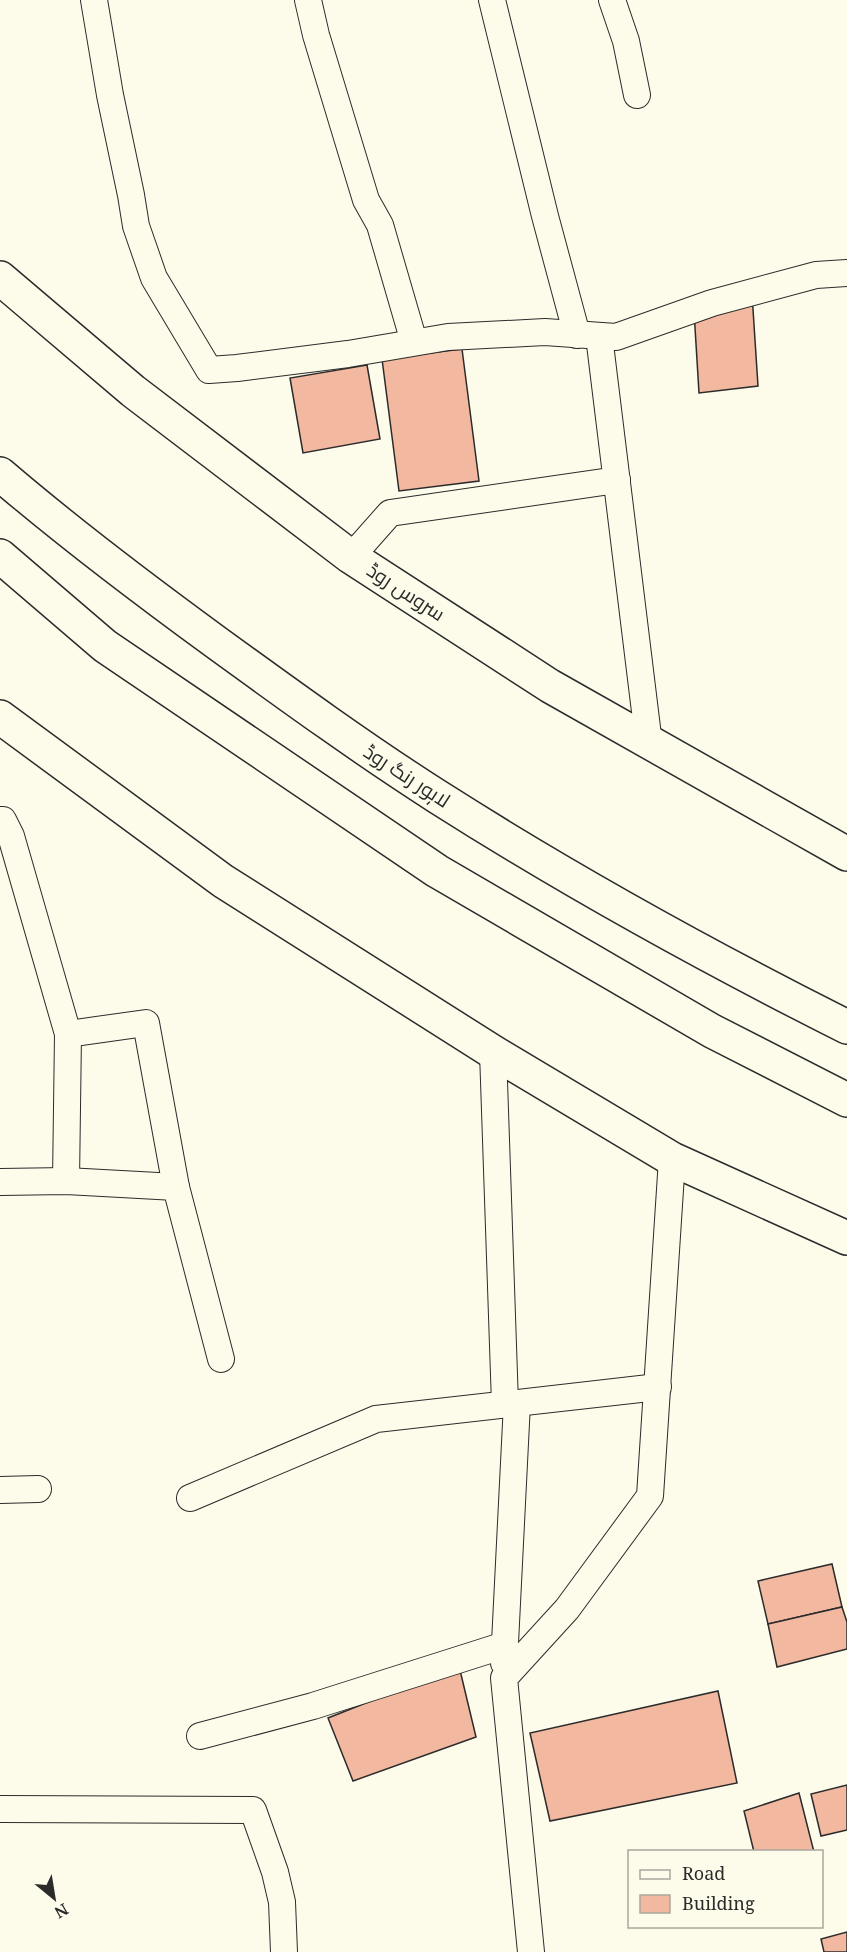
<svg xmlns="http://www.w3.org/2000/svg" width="847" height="1952" viewBox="0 0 847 1952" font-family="'Noto Serif',Cairo,serif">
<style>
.building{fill:#f2b8a0;stroke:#2b2b2b;stroke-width:1.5}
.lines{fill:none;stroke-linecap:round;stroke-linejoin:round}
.minor-casing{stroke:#2b2b2b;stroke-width:28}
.tertiary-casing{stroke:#2b2b2b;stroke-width:36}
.motorway-casing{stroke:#2b2b2b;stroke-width:36}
.minor{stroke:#fdfbea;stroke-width:26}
.tertiary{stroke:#fdfbea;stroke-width:33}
.motorway{stroke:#fdfbea;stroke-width:33}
.labels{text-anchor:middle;stroke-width:4.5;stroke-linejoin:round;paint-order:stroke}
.street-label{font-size:20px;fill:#2b2b2b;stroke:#fdfbea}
</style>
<rect width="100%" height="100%" fill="#fdfbea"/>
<g class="building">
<polygon points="752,294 758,386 699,393 694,311"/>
<polygon points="462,349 479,481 399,491 382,359"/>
<polygon points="367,365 380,439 303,453 290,378"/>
<polygon points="832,1564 842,1607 768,1624 758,1581"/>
<polygon points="842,1607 847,1622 847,1649 777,1667 768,1624"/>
<polygon points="459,1666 476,1737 353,1781 328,1718"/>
<polygon points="718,1691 737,1783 550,1821 530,1733"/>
<polygon points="847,1785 847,1830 821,1836 811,1794"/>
<polygon points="799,1793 814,1852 754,1852 744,1811"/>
<polygon points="847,1932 847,1952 824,1952 821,1939"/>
</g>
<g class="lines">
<g class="minor-casing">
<g id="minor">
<polyline points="94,0 110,95 131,195 136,226 154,278 209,370 237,368 348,354 448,337 545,332 616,337 712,303 816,275 847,273"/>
<polyline points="308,0 316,35 366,200 380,225 414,342"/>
<polyline points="492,0 545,216 577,335"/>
<polyline points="612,0 626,41 637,95"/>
<polyline points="599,336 649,744"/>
<polyline points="351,557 390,513 617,480"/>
<polyline points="0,820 3,820 11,836 68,1034 66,1181"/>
<polyline points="68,1034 146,1023 176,1187"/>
<polyline points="493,1052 505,1404"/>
<polyline points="0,1182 66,1181 176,1187 221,1359"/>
<polyline points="0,1490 38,1489"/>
<polyline points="190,1498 376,1419 658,1387"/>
<polyline points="504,1663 517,1403"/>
<polyline points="200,1736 313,1706 505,1645"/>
<polyline points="0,1809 253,1810 275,1872 282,1902 284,1952"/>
<polyline points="531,1952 504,1678 567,1609 650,1496 672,1159"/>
</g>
</g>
<g class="tertiary-casing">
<g id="tertiary">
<polyline points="0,278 133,391 351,557 550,686 847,854"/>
<polyline points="0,717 223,881 493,1052 672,1159 847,1238"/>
</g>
</g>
<g class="motorway-casing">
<g id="motorway">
<path d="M0 474C70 534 143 589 217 643 290 696 363 749 438 797 570 881 708 957 847 1027"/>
<polyline points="0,556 105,646 437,871 712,1031 847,1100"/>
</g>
</g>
<use href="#minor" class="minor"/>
<use href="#tertiary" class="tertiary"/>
<use href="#motorway" class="motorway"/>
</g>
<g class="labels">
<g class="street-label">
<text transform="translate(406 592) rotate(33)" y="7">سروس روڈ</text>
<text transform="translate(407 776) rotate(33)" y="7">لاہور رنگ روڈ</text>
</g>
</g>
<rect x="628" y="1850" width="195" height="78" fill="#fdfbea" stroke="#a9a89e" stroke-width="1.5"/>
<rect x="640" y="1870" width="30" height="9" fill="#fdfbea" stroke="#a9a89e" stroke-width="1.5"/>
<text x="682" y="1880" font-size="18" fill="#2b2b2b">Road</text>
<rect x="640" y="1895" width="30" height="18" fill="#f2b8a0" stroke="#a9a89e" stroke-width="1.5"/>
<text x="682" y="1910" font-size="18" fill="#2b2b2b">Building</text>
<g transform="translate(54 1898) rotate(150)" stroke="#fdfbea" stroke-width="4.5" paint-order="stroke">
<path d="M0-4.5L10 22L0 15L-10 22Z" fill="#2b2b2b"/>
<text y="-9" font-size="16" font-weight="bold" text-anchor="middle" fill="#2b2b2b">N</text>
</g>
</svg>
